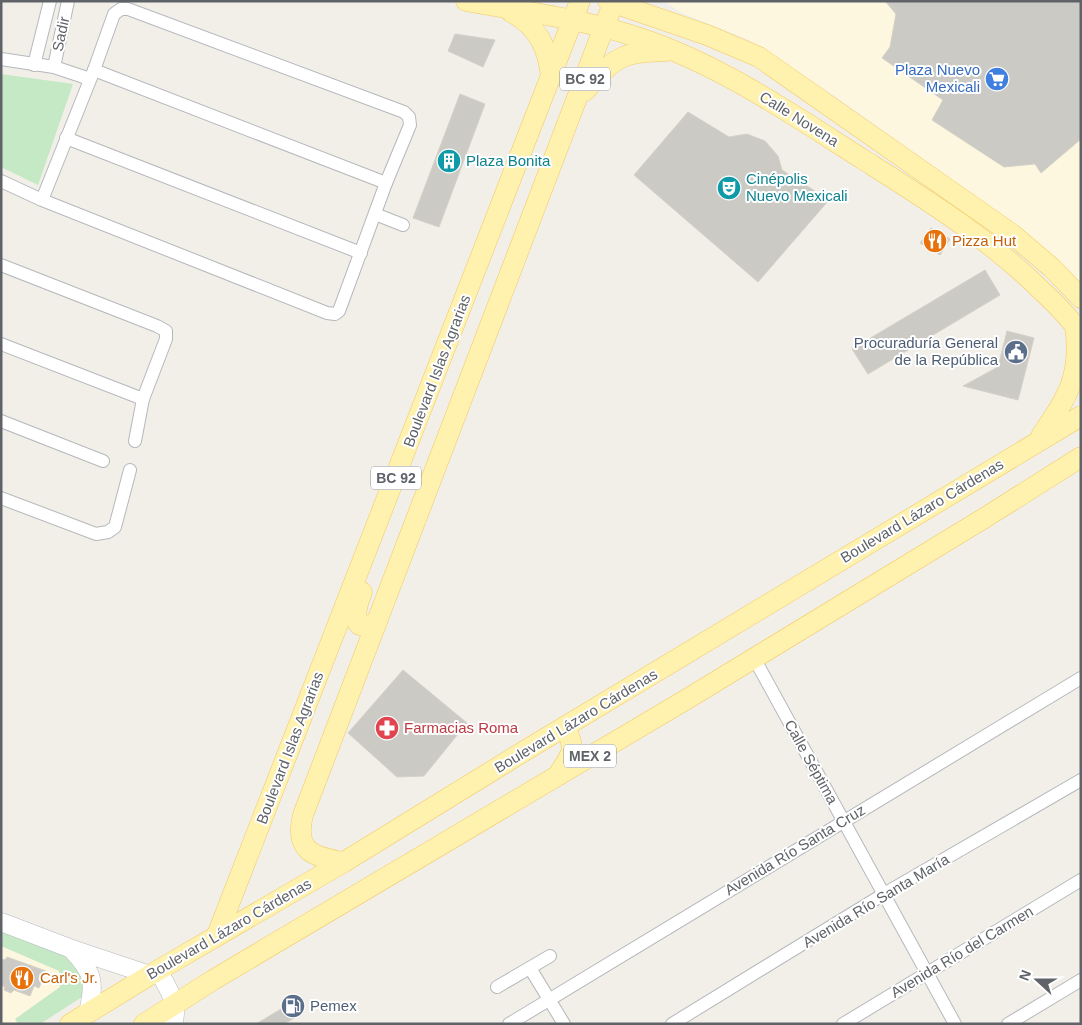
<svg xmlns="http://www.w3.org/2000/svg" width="1082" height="1025" viewBox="0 0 1082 1025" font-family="Arial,sans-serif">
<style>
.commercial{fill:#fef7e0}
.green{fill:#c5e8c5}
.building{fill:#cccac5;stroke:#d6d1c6}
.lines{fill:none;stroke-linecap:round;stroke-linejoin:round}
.street-casing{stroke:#b5b8bc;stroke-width:14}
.secondary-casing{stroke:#b6babf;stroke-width:19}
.primary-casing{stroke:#f2c960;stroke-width:21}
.street{stroke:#fff;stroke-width:12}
.secondary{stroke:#fff;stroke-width:18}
.primary{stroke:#fff2af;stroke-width:20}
.labels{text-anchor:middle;stroke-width:4;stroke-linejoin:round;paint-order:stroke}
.shield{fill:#fff;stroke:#8f9295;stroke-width:1}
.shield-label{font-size:14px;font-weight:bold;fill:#5f6368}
.street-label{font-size:15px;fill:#5f6368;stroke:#fff}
.shop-label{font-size:15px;fill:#366cbe;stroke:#fff;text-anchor:end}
.culture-label{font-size:15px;fill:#0d838f;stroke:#fff;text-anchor:start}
.food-label{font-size:15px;fill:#c56008;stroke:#fff;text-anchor:start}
.service-label{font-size:15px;fill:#4e5e75;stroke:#fff;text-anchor:end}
.health-label{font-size:15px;fill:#be3a42;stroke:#fff;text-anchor:start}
</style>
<rect width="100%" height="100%" fill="#f1efe8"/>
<g class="commercial">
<polygon points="664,1 1081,1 1081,287 1029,237 943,173 836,97 749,40 682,13"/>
<polygon points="1,931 87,979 40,1024 1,1024"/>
</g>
<g class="green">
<polygon points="1,74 73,84 38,185 1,167"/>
<polygon points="2,931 74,959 87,979 85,995 40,1024 18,1024 15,1019 60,987 59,971 1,946"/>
</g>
<g class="building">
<polygon points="885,1 1081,1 1081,139 1041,173 1035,164 1004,167 932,120 943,100 882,58 890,47 896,14"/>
<polygon points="455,34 495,40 483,67 448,51"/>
<polygon points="460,94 485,104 439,227 413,218"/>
<polygon points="688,112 729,137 747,134 765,141 778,156 782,170 829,200 758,282 634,175"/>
<polygon points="931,228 950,239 940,255 920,243"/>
<polygon points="985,270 1000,295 868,374 852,349"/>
<polygon points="1007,331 1034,338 1018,400 963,386 998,367"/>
<polygon points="403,670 467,723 424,776 397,777 348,733"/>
<polygon points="7,957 46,971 39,988 34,986 30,996 14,990 11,993 4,990 5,987 1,985 1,959 5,960"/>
<polygon points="296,1000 303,1013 284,1024 256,1024"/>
</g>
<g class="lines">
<g class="street-casing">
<g id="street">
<polyline points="1,59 54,67 90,79"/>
<polyline points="34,65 50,1"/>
<polyline points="54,67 68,1"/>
<polyline points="94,70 386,183"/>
<polyline points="66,138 361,253"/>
<polyline points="1,181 42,200 327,313 335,314 339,311 386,183 410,125 409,117 404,112 128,9 121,9 114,14 94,70 42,200"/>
<polyline points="375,214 403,225"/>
<polyline points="1,265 157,326 166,331 166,339 143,399 135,441"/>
<polyline points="1,344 143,399"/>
<polyline points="1,421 103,461"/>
<polyline points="1,498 96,534 108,532 115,527 130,470"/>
<polyline points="754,658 955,1024"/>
<polyline points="530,968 564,1024"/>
<polyline points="497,987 550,956"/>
<polyline points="509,1024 1081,678"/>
<polyline points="672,1024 884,894 1081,780"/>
<polyline points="843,1024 1081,880"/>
<polyline points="1008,1024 1081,980"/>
</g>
</g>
<g class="secondary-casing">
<g id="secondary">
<polyline points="1,922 72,949 150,975"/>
<path d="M72 950C94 973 95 982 88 1013"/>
<path d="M158 970C167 987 180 1004 173 1024"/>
</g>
</g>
<g class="primary-casing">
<g id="primary">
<path d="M466 1C525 12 586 19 643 39 724 67 793 115 864 160 927 200 990 239 1043 292 1057 305 1070 318 1081 334"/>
<polyline points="608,1 707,35 759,57 1012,234 1052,268 1081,298"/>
<path d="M511 12C538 26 548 48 551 77"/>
<path d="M585 91C596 79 607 64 623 57 636 51 653 52 666 51"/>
<path d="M1041 436C1068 396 1082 376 1075 325"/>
<path d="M362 592C356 607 348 637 377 622"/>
<path d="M558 775C572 753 577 751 565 727"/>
<path d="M344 862C313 857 294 851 303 815L614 1"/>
<polyline points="217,935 580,1"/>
<polyline points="70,1024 150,975 344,862 526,750 1081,416"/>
<polyline points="144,1024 213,980 687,699 986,517 1081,457"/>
</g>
</g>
<use href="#street" class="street"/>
<use href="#secondary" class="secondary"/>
<use href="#primary" class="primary"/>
</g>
<defs>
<g id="supermarket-disc" transform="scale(1.25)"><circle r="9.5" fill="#3f7fe0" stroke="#fff"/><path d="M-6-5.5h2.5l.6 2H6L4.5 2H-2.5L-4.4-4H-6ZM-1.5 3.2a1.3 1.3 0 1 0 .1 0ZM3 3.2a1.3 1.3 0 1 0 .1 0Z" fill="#fff"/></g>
<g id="building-disc" transform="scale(1.25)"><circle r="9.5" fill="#0f9aa8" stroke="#fff"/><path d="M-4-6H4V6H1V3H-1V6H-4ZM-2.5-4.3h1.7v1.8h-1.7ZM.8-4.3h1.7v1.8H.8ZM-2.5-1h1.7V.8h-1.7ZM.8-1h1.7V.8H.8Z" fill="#fff"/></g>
<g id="theatre-disc" transform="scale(1.25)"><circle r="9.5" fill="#0f9aa8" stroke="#fff"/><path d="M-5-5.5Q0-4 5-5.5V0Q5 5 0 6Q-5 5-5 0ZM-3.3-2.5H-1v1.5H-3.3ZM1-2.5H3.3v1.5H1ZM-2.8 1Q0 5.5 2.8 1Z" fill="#fff"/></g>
<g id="restaurant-disc" transform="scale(1.25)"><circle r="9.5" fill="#e8710a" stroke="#fff"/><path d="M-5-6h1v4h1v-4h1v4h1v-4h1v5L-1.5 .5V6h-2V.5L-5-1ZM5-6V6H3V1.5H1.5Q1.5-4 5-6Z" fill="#fff"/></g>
<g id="civic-disc" transform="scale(1.25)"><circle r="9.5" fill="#5c6f8a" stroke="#fff"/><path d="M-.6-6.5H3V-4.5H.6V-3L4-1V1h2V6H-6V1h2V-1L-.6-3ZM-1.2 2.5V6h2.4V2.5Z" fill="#fff"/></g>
<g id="pharmacy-disc" transform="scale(1.25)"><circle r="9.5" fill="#e0444e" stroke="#fff"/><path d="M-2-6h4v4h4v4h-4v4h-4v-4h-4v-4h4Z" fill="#fff"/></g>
<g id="fuel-disc" transform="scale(1.25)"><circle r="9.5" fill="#5c6f8a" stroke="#fff"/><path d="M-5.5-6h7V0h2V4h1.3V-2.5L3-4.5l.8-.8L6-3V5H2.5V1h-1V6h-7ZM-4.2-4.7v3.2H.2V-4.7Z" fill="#fff"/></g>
</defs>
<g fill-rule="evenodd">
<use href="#supermarket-disc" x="997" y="79"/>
<use href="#building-disc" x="449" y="161"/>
<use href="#theatre-disc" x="729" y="188"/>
<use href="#restaurant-disc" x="935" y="241"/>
<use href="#civic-disc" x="1016" y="352"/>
<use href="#pharmacy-disc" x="387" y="728"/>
<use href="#restaurant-disc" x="22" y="978"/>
<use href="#fuel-disc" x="293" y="1006"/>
</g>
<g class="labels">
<g class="shield">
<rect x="560" y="67.5" width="50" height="23" rx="4"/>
<rect x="371" y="466.5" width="50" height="23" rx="4"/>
<rect x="564" y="744.5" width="52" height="23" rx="4"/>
</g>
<g class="shield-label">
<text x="585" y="84">BC 92</text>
<text x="396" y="483">BC 92</text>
<text x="590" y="761">MEX 2</text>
</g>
<g class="street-label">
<text transform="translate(61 34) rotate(-78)" y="5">Sadir</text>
<text transform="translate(799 119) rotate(32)" y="5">Calle Novena</text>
<text transform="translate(437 371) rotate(-69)" y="5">Boulevard Islas Agrarias</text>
<text transform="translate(922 511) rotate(-31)" y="5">Boulevard Lázaro Cárdenas</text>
<text transform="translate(576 721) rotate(-31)" y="5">Boulevard Lázaro Cárdenas</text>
<text transform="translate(290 748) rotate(-69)" y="5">Boulevard Islas Agrarias</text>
<text transform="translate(811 762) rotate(61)" y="5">Calle Séptima</text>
<text transform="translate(795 850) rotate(-31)" y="5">Avenida Río Santa Cruz</text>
<text transform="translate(876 901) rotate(-31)" y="5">Avenida Río Santa María</text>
<text transform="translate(229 929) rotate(-30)" y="5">Boulevard Lázaro Cárdenas</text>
<text transform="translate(962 952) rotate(-31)" y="5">Avenida Río del Carmen</text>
</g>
<g class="shop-label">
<text x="980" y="75">Plaza Nuevo<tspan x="980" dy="17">Mexicali</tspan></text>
</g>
<g class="culture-label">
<text x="466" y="166">Plaza Bonita</text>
<text x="746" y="184">Cinépolis<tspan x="746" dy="17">Nuevo Mexicali</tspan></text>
</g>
<g class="food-label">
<text x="952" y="246">Pizza Hut</text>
<text x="40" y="983">Carl's Jr.</text>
</g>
<g class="service-label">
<text x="998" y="348">Procuraduría General<tspan x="998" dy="17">de la República</tspan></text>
<text x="310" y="1011" text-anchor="start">Pemex</text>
</g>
<g class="health-label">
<text x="404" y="733">Farmacias Roma</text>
</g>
</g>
<rect width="1082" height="1025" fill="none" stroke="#5f6368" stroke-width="5"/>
<g transform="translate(1037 980) rotate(291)" stroke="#ffffff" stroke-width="4" paint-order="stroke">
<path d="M0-4L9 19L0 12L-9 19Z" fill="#5f6368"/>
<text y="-8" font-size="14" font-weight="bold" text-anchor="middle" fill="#5f6368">N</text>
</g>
</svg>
